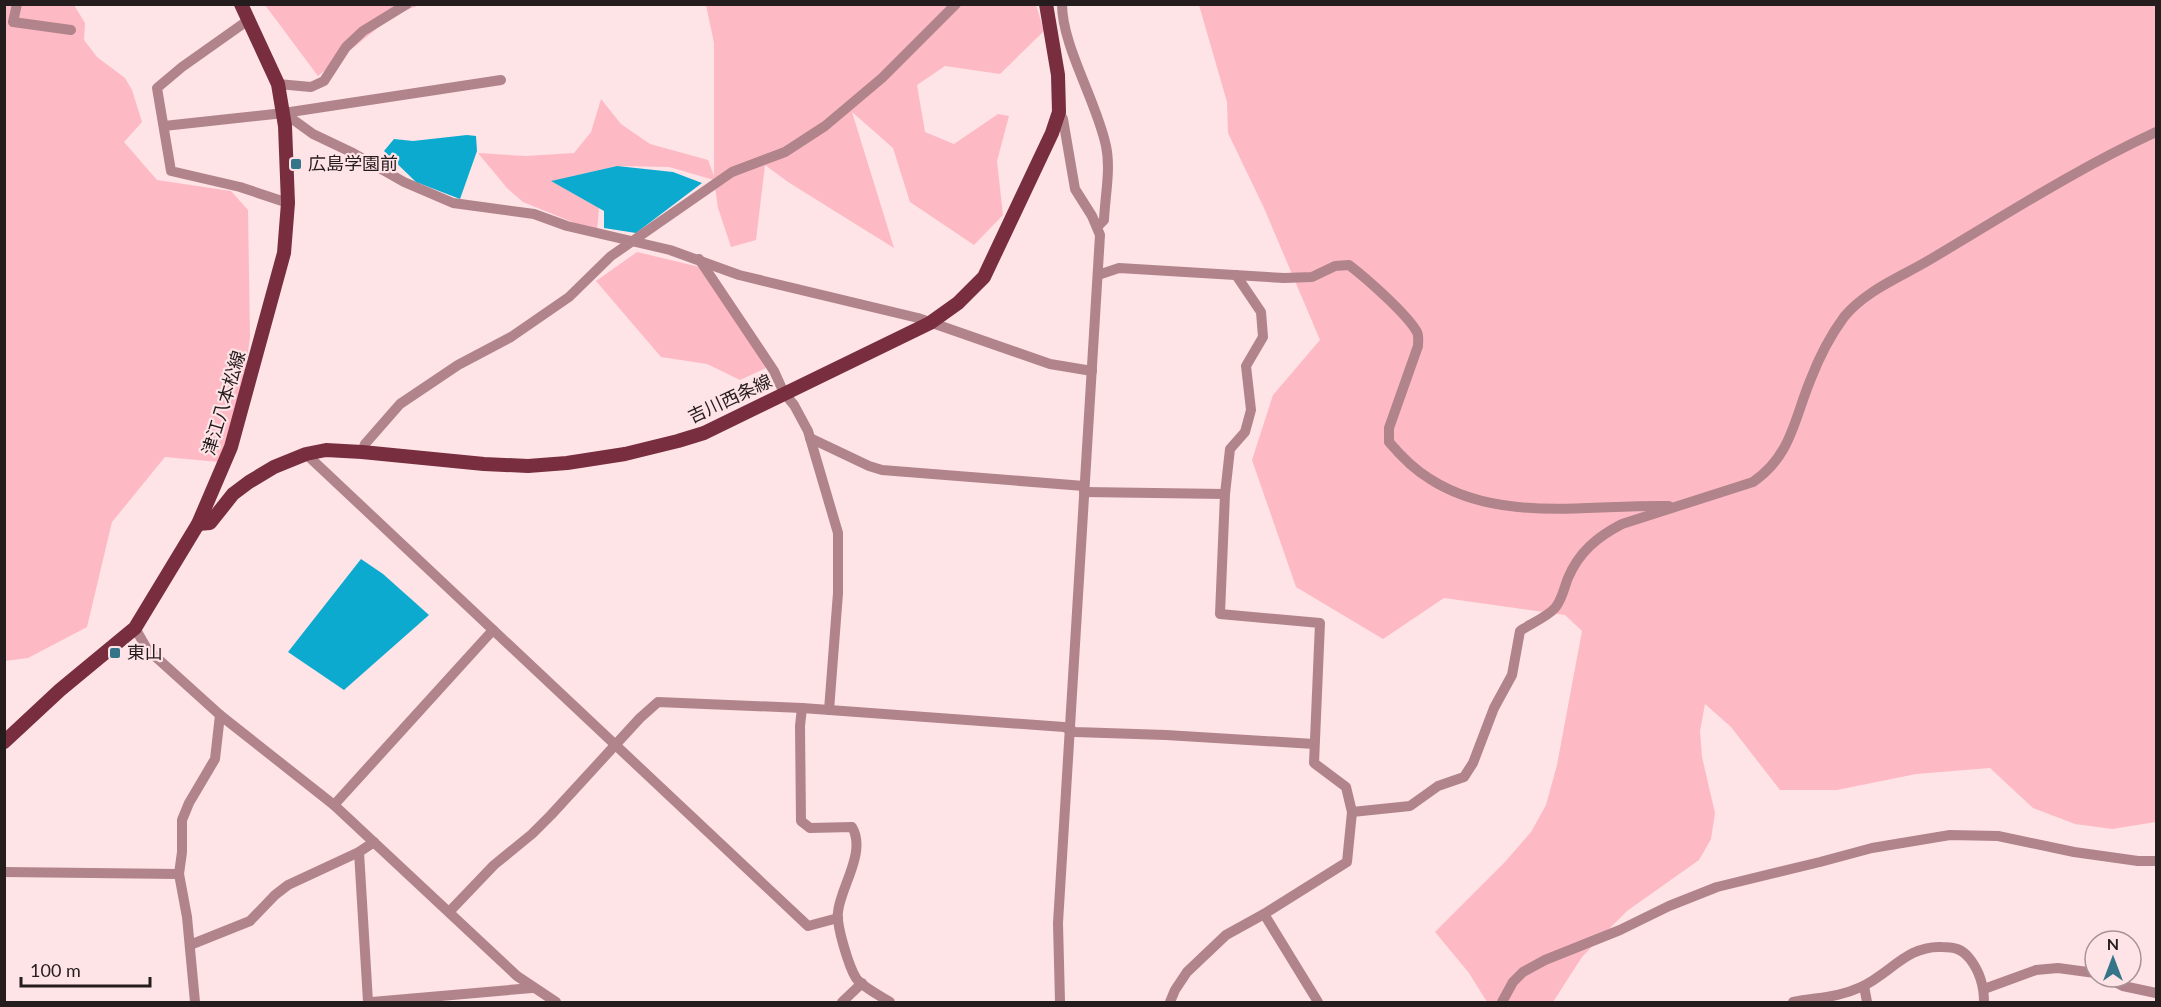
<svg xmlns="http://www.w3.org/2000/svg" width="2161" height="1007" viewBox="0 0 2161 1007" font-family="Lato,'Noto Sans JP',sans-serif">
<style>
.green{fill:#febac4}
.water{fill:#0caacf}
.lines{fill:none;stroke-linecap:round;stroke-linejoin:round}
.minor{stroke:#b1848b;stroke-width:10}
.major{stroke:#782e3f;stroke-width:14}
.poi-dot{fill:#357589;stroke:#fee3e7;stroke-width:2}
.labels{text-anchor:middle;stroke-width:4.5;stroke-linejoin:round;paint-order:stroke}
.poi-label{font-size:18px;fill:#251c1d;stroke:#fee3e7;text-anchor:start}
.street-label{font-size:18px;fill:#251c1d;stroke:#fee3e7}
</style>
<rect width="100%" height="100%" fill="#fee3e7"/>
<g class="green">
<polygon points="5,5 74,5 85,23 84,40 97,57 125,78 132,90 142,122 124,142 157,180 231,191 248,210 250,338 239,413 219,462 165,457 112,522 87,627 28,658 5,661"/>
<polygon points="265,5 420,5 395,14 318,76"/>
<polygon points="706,5 1036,5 1044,31 1000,74 945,66 917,85 925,132 954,144 998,114 1009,116 997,161 1003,215 974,245 910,202 893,148 852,112 894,248 788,182 765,165 756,240 731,247 718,208 714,180 669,167 617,166 552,181 599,208 597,232 523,202 507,188 478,153 526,156 574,153 591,132 601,99 621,124 650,144 708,160 714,176 714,43"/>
<polygon points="1199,5 2156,5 2156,822 2112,829 2075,824 2033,808 1990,768 1916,774 1837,790 1780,790 1731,727 1705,704 1700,731 1702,757 1715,813 1711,839 1699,860 1627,911 1604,934 1582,957 1553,1002 1487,1002 1469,973 1435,932 1504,863 1531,832 1546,805 1557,765 1582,631 1565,615 1444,598 1383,639 1296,587 1252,460 1273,395 1320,340 1264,208 1228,133 1227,102"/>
<polygon points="637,252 704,268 766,368 740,380 707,364 661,357 596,281"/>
</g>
<g class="water">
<polygon points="467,135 476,136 477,151 460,199 416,182 384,151 394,139 413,141"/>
<polygon points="617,166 673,172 702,183 636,233 604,228 604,211 551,181"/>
<polygon points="361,559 383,574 429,615 344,690 288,652"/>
</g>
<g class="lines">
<g class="minor">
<polyline points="17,4 13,22 71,30"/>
<path d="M1062 4C1062 46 1097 102 1106 146 1111 169 1105 196 1104 220L1098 226"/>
<polyline points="247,21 182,67 157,88 171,171 240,187 288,203"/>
<polyline points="278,84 311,87 324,81 346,47 363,31 407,4"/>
<polyline points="1059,112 1063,119 1075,189 1092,216 1100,235 1058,923 1060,1002"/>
<polyline points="284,113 313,134 353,153 404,182 453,203 534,214 567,226 670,250 739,275 918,318 1050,364 1092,371"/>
<polyline points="164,126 284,113 501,80"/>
<polyline points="699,259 774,371 784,393 794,405 808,431 838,533 838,593 829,710"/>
<path d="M1098 275 1119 268 1284 278 1312 277 1335 266 1349 265C1366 278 1407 314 1417 332 1419 336 1418 341 1418 346L1389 428V442C1400 455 1415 470 1430 479 1500 524 1591 504 1669 506"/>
<polyline points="810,438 869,466 882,470 1084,486"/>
<polyline points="362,452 365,444 400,404 458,365 511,337 569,297 611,256 732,172 785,152 825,126 882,78 956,4"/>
<polyline points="306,454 808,926 838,918"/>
<polyline points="1084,492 1225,494"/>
<polyline points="135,628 147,649 220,715 334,805 517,976 556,1002"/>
<path d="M802 708 800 726 801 821 810 828 852 827C867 852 840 888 838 912 836 925 849 967 856 978 861 986 882 997 890 1002"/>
<polyline points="334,805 493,630"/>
<path d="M1352 812 1410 806 1438 786 1464 777 1473 763 1494 708 1512 675 1520 631C1530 624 1547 617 1555 608 1562 600 1564 588 1568 578 1579 552 1597 537 1622 524L1753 482C1791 456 1794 420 1810 381 1818 360 1830 336 1844 317 1866 290 1901 277 1931 259 2005 215 2078 168 2156 132"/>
<polyline points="359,852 368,1002"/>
<polyline points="4,872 179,874"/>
<polyline points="450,911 494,865 532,834 551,815 640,718 658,702 802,708 1064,727 1075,732 1166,735 1314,744"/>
<polyline points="1264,914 1318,1002"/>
<polyline points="190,945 250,921 275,895 288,885 359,852 374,842"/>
<polyline points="2105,977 2123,986 2156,993"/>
<polyline points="1864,986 1867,1002"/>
<polyline points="1984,989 2036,970 2058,968 2095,973"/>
<polyline points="195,1002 187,917 179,874 182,852 182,820 189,803 215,759 220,715"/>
<polyline points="372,1002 532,988"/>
<polyline points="842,1002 862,983"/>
<polyline points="1170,1002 1175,990 1187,972 1226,935 1264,914 1347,862 1352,812 1346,787 1314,763 1320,623 1220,614 1225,494 1230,449 1245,432 1251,410 1246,366 1263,337 1261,312 1236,275"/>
<polyline points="1502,1002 1513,982 1523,972 1545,960 1620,930 1669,906 1717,887 1820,862 1872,848 1950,835 1998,836 2074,852 2138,861 2156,861"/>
<path d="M1793 1002C1818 997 1837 998 1861 987 1890 974 1907 945 1942 947 1955 947 1962 949 1970 959 1980 972 1984 987 1984 1002"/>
</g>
<g class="major">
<polyline points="198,524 210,523 233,494 249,482 274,467 306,454 326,450 362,452 484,464 528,466 567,463 625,454 678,441 704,433 930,323 958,303 984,277 1052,133 1059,112 1058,75 1046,4"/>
<polyline points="4,742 60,690 135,628 198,524 231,447 284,253 288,203 285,126 278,84 241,4"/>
</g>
</g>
<g class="poi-dot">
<rect x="290" y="158" width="12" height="12" rx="3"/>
<rect x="109" y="647" width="12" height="12" rx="3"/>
</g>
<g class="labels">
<g class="poi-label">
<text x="308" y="170">広島学園前</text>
<text x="127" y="659">東山</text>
</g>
<g class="street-label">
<text transform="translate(730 399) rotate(-25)" y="6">吉川西条線</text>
<text transform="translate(224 403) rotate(-73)" y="6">津江八本松線</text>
</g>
</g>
<rect width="2161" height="1007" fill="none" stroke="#251c1d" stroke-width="12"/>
<g transform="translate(2113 959)"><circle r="28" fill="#fee3e7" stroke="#a79396" stroke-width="1.5"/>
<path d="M0-4.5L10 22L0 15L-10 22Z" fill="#357589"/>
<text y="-9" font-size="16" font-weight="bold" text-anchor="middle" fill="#251c1d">N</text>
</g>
<path d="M21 977v9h129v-9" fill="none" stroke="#251c1d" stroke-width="3"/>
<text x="30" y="977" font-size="18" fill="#251c1d" stroke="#fee3e7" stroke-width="4.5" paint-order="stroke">100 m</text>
</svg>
